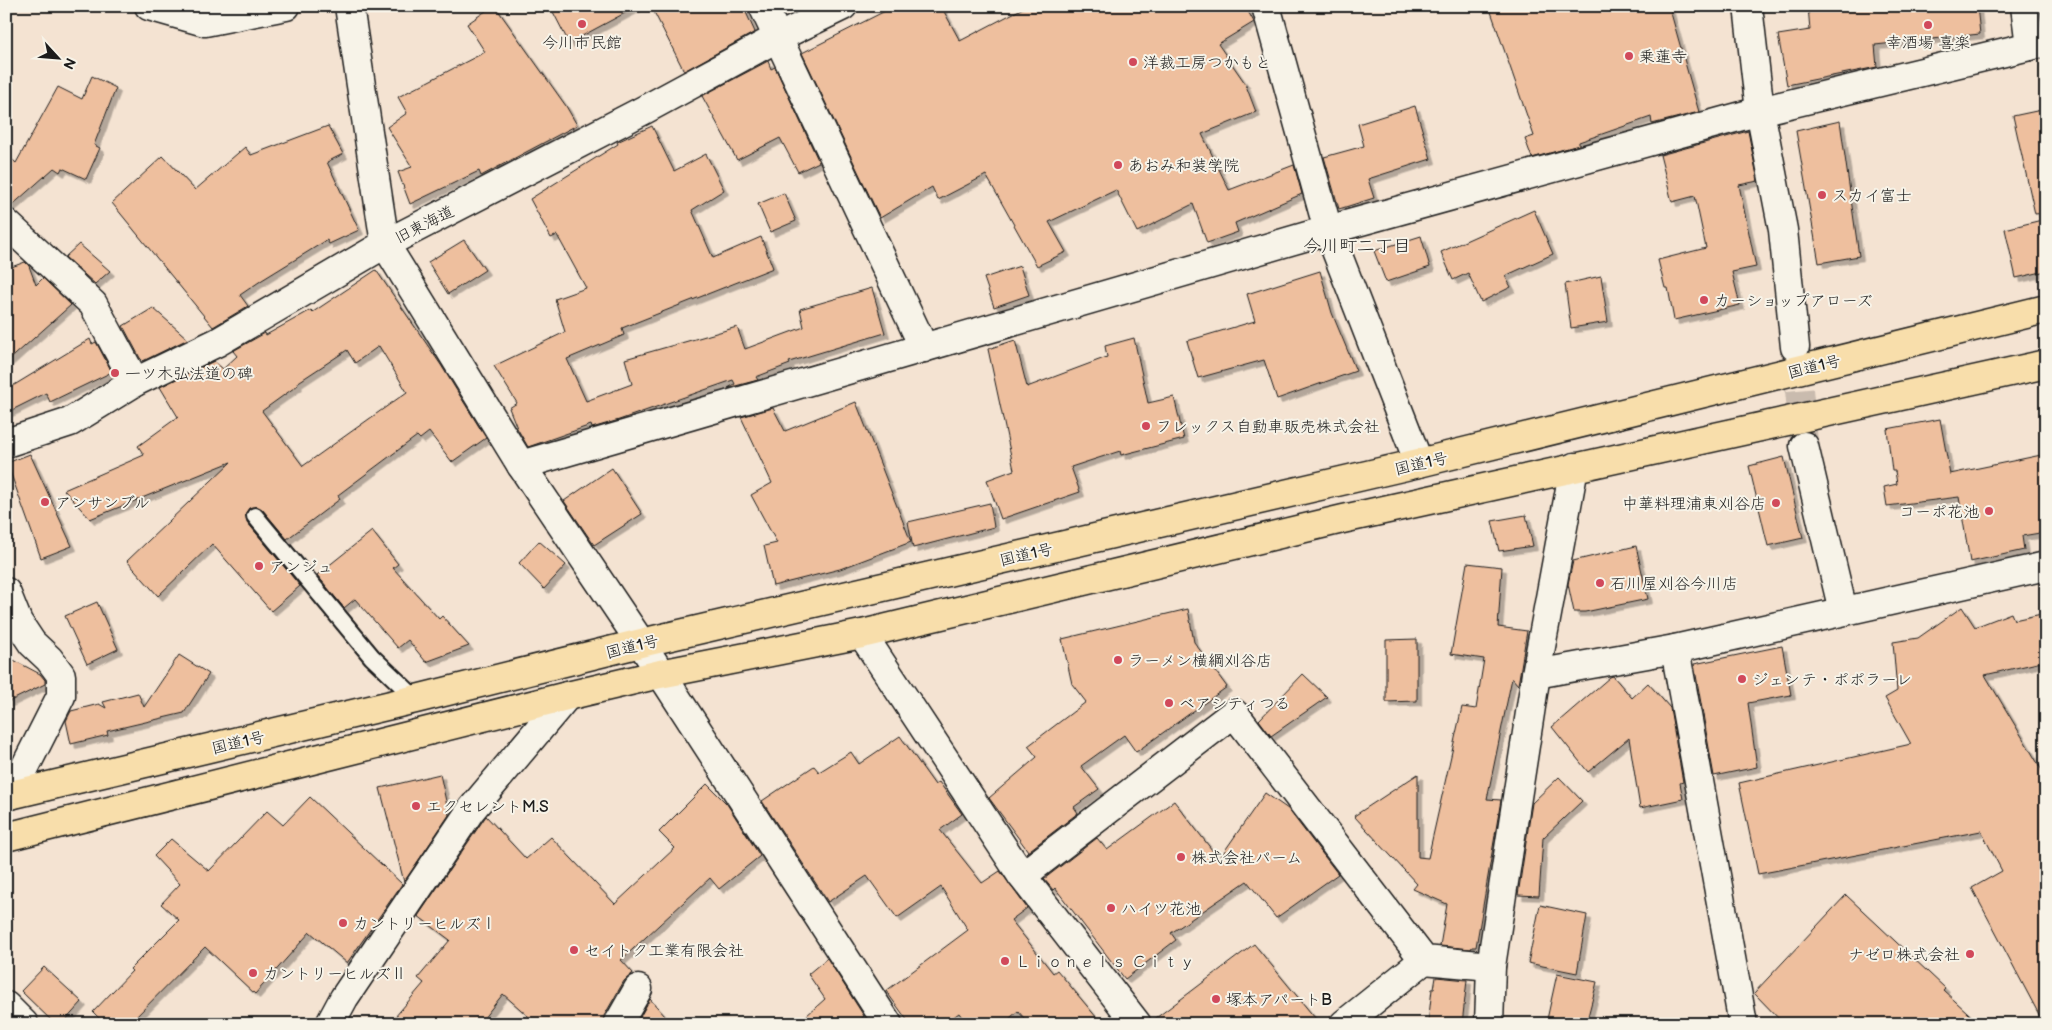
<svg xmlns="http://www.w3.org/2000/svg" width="2052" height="1030" viewBox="0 0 2052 1030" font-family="'Balsamiq Sans','Klee One',sans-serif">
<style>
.building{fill:#eebf9e;stroke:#1c1c1c;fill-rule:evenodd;filter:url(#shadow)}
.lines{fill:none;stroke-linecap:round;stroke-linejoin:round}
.street-tunnel{stroke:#c9bbae;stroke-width:28;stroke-dasharray:28 14;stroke-linecap:butt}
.lane-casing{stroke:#1c1c1c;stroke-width:20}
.street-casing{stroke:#1c1c1c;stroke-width:31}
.secondary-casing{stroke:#1c1c1c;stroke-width:31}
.highway-casing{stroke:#1c1c1c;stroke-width:31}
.lane{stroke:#f7f3e8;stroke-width:16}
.street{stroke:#f7f3e8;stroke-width:28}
.secondary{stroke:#f7f3e8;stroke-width:28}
.highway{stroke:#f8deab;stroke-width:28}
.poi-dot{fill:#d1495b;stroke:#f7f3e8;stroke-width:2}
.labels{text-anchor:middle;stroke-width:4;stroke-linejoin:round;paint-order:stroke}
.poi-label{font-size:16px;fill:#1c1c1c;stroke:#f7f3e8;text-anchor:start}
.street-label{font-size:16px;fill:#1c1c1c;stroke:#f7f3e8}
.neighbourhood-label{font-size:18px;fill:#1c1c1c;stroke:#f7f3e8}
</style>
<defs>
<filter id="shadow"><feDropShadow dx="4.5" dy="4.5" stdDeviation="0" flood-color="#0004"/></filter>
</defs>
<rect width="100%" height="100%" fill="#f4e3d2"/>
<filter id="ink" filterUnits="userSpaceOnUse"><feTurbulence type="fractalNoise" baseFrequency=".02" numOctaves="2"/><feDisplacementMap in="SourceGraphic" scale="10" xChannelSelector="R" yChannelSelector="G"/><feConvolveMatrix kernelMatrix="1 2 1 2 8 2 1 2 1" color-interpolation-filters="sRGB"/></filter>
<g filter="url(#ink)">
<g class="building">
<polygon points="493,6 495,6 566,106 577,125 481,176 479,171 410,204 398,172 412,167 387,127 407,113 398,97 485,52 467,24"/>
<polygon points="550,6 638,6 569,43"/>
<polygon points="651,6 743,6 755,32 684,71"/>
<polygon points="895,6 941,6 960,41 1027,6 1245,6 1254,22 1218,44 1245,83 1256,112 1202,134 1229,190 1294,165 1302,194 1235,223 1238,232 1207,243 1193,204 1137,232 1116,190 1049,222 1066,252 1037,266 986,175 938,200 932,187 880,218 802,53"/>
<polygon points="1489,6 1669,6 1699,112 1652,124 1651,117 1579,142 1579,145 1532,158 1525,139 1534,136"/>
<polygon points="1808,6 1977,6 1980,34 1875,45 1877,67 1787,85 1778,35 1810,30"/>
<polygon points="768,61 771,69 775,67 819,162 798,172 780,138 737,160 702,96"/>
<polygon points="92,76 116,88 94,145 100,148 86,179 62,168 60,172 54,168 9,208 6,208 6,154 16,163 58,87 82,99"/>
<polygon points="1415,106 1431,159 1368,179 1374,198 1339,209 1324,157 1364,146 1358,124"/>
<polygon points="2046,109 2046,213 2035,214 2013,116"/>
<polygon points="1840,121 1859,256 1819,263 1796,131"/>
<polygon points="328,126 343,154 327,162 359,230 329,244 327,240 262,280 240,295 248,306 213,327 112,203 163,156 195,190 245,147 251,155"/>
<polygon points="652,126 674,171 706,154 724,190 692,210 713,258 761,237 773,268 622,328 624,335 567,359 586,401 632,384 625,359 737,327 745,349 804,327 800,309 872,288 885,333 789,362 790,364 756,377 758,380 728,388 735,384 733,380 619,420 592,428 591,425 528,447 517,428 509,408 517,403 494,366 565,332 555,299 586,288 557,235 551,238 530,199 618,144 617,142"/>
<polygon points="1748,131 1758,181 1739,185 1756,267 1732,272 1740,305 1674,320 1668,288 1665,288 1658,260 1706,248 1695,196 1672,202 1660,155"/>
<polygon points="784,193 796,221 770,232 758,204"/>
<polygon points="1534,210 1553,254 1505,276 1511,287 1481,302 1468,273 1453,280 1441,252"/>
<polygon points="2046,219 2046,271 2016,278 2005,229"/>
<polygon points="1421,236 1430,267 1386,282 1374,251"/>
<polygon points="464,240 485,270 448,294 428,262"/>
<polygon points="79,244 110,271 95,284 65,257"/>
<polygon points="25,262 29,266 36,285 43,278 71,305 6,363 6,269"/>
<polygon points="1020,266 1029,295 994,307 984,278"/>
<path d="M376 270 441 365 486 438 452 462 429 432 420 439 417 436 338 495 340 499 287 539 262 509 258 507 249 508 246 513 247 522 300 586 271 611 212 544 158 596 127 561 231 462 90 519 64 490 144 455 138 446 178 417 160 387 214 361 223 369 237 356 233 351 265 333 266 335 311 310 313 312ZM379 346 407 392 303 466 262 411 298 385 297 383 347 350 355 363Z"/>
<polygon points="1320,271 1332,313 1356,371 1277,399 1264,360 1198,378 1187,341 1255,321 1247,294"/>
<polygon points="1601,276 1608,322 1571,328 1565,284"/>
<polygon points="153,308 188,339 143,361 140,358 123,326"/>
<polygon points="1134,338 1148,403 1174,397 1184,439 1121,455 1120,451 1071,467 1080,492 1001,519 987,480 1014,470 988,349 1015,340 1027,387 1107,357 1105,346"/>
<polygon points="90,339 92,344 96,342 112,372 50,402 46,393 6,413 6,390"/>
<polygon points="856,402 911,542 840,569 773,586 764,546 777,543 751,495 772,483 741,417 773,408 785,431"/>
<polygon points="1940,419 1950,474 2046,454 2046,532 2022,536 2024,550 1970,562 1959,497 1887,506 1884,487 1897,484 1895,471 1892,471 1887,429"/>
<polygon points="30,454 72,546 41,558 7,463"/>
<polygon points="1784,457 1803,538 1768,546 1749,466"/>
<polygon points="612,468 642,514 594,545 564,501"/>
<polygon points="990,503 994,527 913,548 908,522"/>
<polygon points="1526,515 1533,546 1499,551 1492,521"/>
<polygon points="372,531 398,564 393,568 439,619 442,616 469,646 426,662 408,640 398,648 355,599 344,608 317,575"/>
<polygon points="539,541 566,565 544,589 519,563"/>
<polygon points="1636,546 1648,599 1585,612 1574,612 1568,584 1573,561"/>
<polygon points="1467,563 1502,567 1498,627 1527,631 1518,685 1512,678 1487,799 1501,800 1476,947 1472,947 1471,949 1440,946 1447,904 1413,889 1417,884 1354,816 1418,774 1418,857 1428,858 1462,707 1476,709 1484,659 1451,654"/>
<polygon points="97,602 118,649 87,664 65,616"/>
<polygon points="1962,607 1975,627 2011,613 2014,620 2046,613 2046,661 1985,675 2046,777 2046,1024 2044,1024 1972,888 2002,871 1981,831 1758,874 1739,783 1911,744 1885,698 1897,691 1893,642 1918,638"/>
<polygon points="1188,609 1194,642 1227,687 1136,752 1124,735 1081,766 1099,789 1074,807 1078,813 1026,853 1028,851 989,798 1037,757 1028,746 1086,702 1072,684 1062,639"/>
<polygon points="1417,639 1417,701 1386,702 1386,640"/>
<polygon points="1782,646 1791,695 1748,703 1757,767 1714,776 1694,664"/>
<polygon points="179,655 209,674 184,713 107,731 108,735 71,744 66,721 71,711 99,704 106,708 103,702 138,693 144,707"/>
<polygon points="6,656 40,674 45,680 45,684 6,703"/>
<polygon points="1303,674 1327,697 1271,736 1259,720"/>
<polygon points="1613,676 1632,698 1648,683 1670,708 1683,782 1680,783 1683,799 1640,808 1629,738 1588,772 1552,727 1610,677"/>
<polygon points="900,736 935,785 939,782 962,814 940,830 982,883 1000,871 1027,908 1011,920 1053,973 1057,970 1102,1024 1029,1024 1018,1011 1003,1024 967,1024 959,1013 944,1024 910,1024 886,991 968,930 941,887 897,918 867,876 828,902 762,801 814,766 819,772 851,752 859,764"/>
<polygon points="440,774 449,815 404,882 380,788"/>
<polygon points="1559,777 1582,801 1543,838 1539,896 1518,895 1532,803"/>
<polygon points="707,784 727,804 760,856 719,889 710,878 621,960 633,973 624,981 604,1016 602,1024 537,1024 503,994 479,1024 389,1024 424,983 418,978 450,940 418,916 486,816 526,859 551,837 615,904 675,848 659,832"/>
<polygon points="1265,793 1288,809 1338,874 1276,918 1247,881 1171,933 1176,940 1125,979 1055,888 1053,890 1044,879 1097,838 1107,850 1174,801 1219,859"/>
<polygon points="310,797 402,884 347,963 310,932 255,994 205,947 129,1024 105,1024 93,1012 132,971 130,969 179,920 161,904 180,884 154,856 171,839 209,871 267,811 283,825"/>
<polygon points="1846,895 1945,988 1943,990 1980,1024 1784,1024 1754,993"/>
<polygon points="1540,905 1587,915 1577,973 1528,963"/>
<polygon points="1254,944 1320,1024 1152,1024 1152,1021"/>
<polygon points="827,958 864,1016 855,1024 797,1024 825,999 808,974"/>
<polygon points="44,967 82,1002 62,1024 55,1024 21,991"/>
<polygon points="1557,974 1597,982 1586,1024 1546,1024"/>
<polygon points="1436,977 1467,980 1462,1024 1428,1024 1432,989 1434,989"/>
<polygon points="650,999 672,1024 636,1024"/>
</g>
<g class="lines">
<polyline class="street-tunnel" points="1795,348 1804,442"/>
<g class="lane-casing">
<polyline id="lane" points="255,516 372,657 416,699"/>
</g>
<g class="street-casing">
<g id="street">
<polyline points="149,6 205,22 286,6"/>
<polyline points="349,6 385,244 521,465 641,643 888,1024"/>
<polyline points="763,6 924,348"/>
<polyline points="1266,6 1328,230 1419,463"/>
<polyline points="1748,6 1760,111 1783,230 1795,347"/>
<polyline points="6,223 93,304 135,382"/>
<polyline points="6,443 70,422 135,382 218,342 385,244 644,110 777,38 843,6"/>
<polyline points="1804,446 1843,611"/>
<polyline points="521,465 1328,230 1760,111 2030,46"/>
<polyline points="6,592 18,622 32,643 49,659 61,675 61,696 11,795"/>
<polyline points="862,634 1022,876 1137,1024"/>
<polyline points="1675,649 1743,1024"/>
<polyline points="1536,674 1675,649 2046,566"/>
<polyline points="1022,876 1234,713 1424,960 1491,966"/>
<polyline points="6,1006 24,1024"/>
<polyline points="330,1024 344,998 471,810 567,696"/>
<polyline points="618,1024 638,989"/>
<polyline points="1344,1024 1424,960"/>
<polyline points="1489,1024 1491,966 1536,674 1574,467"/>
</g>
</g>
<g class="secondary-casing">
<polyline id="secondary" points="2025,6 2030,46 2046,42"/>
</g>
<g class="highway-casing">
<g id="highway">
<polyline points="6,796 416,699 641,643 1419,463 2046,309"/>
<polyline points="6,837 567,696 660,674 862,634 1343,519 2046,364"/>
</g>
</g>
<use href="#lane" class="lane"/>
<use href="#street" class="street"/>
<use href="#secondary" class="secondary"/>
<use href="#highway" class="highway"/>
</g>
</g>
<g class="poi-dot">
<circle cx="582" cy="24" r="5"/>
<circle cx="1928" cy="25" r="5"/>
<circle cx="1629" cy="56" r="5"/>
<circle cx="1133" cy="62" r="5"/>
<circle cx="1118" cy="165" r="5"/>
<circle cx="1822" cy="195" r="5"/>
<circle cx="1704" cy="300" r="5"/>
<circle cx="115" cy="373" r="5"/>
<circle cx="1146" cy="426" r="5"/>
<circle cx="45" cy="502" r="5"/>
<circle cx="1776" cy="503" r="5"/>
<circle cx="1989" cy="511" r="5"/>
<circle cx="259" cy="566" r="5"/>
<circle cx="1600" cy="583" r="5"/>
<circle cx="1118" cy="660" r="5"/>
<circle cx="1742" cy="679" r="5"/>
<circle cx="1169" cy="703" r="5"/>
<circle cx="416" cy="806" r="5"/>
<circle cx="1181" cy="857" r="5"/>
<circle cx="1111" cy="908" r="5"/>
<circle cx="343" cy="923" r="5"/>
<circle cx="574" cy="950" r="5"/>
<circle cx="1970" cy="954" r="5"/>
<circle cx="1005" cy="961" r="5"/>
<circle cx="253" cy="973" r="5"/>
<circle cx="1216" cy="999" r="5"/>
</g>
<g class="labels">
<g class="poi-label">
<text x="582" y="48" text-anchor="middle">今川市民館</text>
<text x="1928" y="48" text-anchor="middle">幸酒場 喜楽</text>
<text x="1639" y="62">乗蓮寺</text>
<text x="1143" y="68">洋裁工房つかもと</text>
<text x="1128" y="171">あおみ和装学院</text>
<text x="1832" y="201">スカイ富士</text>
<text x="1714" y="306">カーショップアローズ</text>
<text x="125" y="379">一ツ木弘法道の碑</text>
<text x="1156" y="432">フレックス自動車販売株式会社</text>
<text x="55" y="508">アンサンブル</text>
<text x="1766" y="509" text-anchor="end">中華料理浦東刈谷店</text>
<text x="1979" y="517" text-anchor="end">コーポ花池</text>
<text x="269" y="572">アンジュ</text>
<text x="1610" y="589">石川屋刈谷今川店</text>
<text x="1128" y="666">ラーメン横綱刈谷店</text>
<text x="1752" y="685">ジェンテ・ポポラーレ</text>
<text x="1179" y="709">ベアシティつる</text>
<text x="426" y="812">エクセレントM.S</text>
<text x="1191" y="863">株式会社パーム</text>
<text x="1121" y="914">ハイツ花池</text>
<text x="353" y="929">カントリーヒルズⅠ</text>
<text x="584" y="956">セイトク工業有限会社</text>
<text x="1960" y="960" text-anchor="end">ナゼロ株式会社</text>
<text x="1015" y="967">Ｌｉｏｎｅｌｓ Ｃｉｔｙ</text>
<text x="263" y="979">カントリーヒルズⅡ</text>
<text x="1226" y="1005">塚本アパートB</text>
</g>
<g class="street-label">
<text transform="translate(424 224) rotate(-27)" y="6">旧東海道</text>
<text transform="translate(1814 366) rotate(-14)" y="6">国道1号</text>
<text transform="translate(1421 463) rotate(-13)" y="6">国道1号</text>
<text transform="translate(1026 554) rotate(-13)" y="6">国道1号</text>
<text transform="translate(632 646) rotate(-14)" y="6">国道1号</text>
<text transform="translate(238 742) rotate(-13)" y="6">国道1号</text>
</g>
<g class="neighbourhood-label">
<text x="1357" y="252">今川町二丁目</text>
</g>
</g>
<rect width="2052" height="1030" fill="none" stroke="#f7f3e8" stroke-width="25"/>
<rect x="12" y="12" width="2027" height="1005" fill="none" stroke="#1c1c1c" stroke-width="2" filter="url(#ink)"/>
<g transform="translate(58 58) rotate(116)" stroke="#f7f3e8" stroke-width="4" paint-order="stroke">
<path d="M0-4L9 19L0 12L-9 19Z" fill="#1c1c1c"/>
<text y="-8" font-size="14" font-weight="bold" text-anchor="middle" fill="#1c1c1c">N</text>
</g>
</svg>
